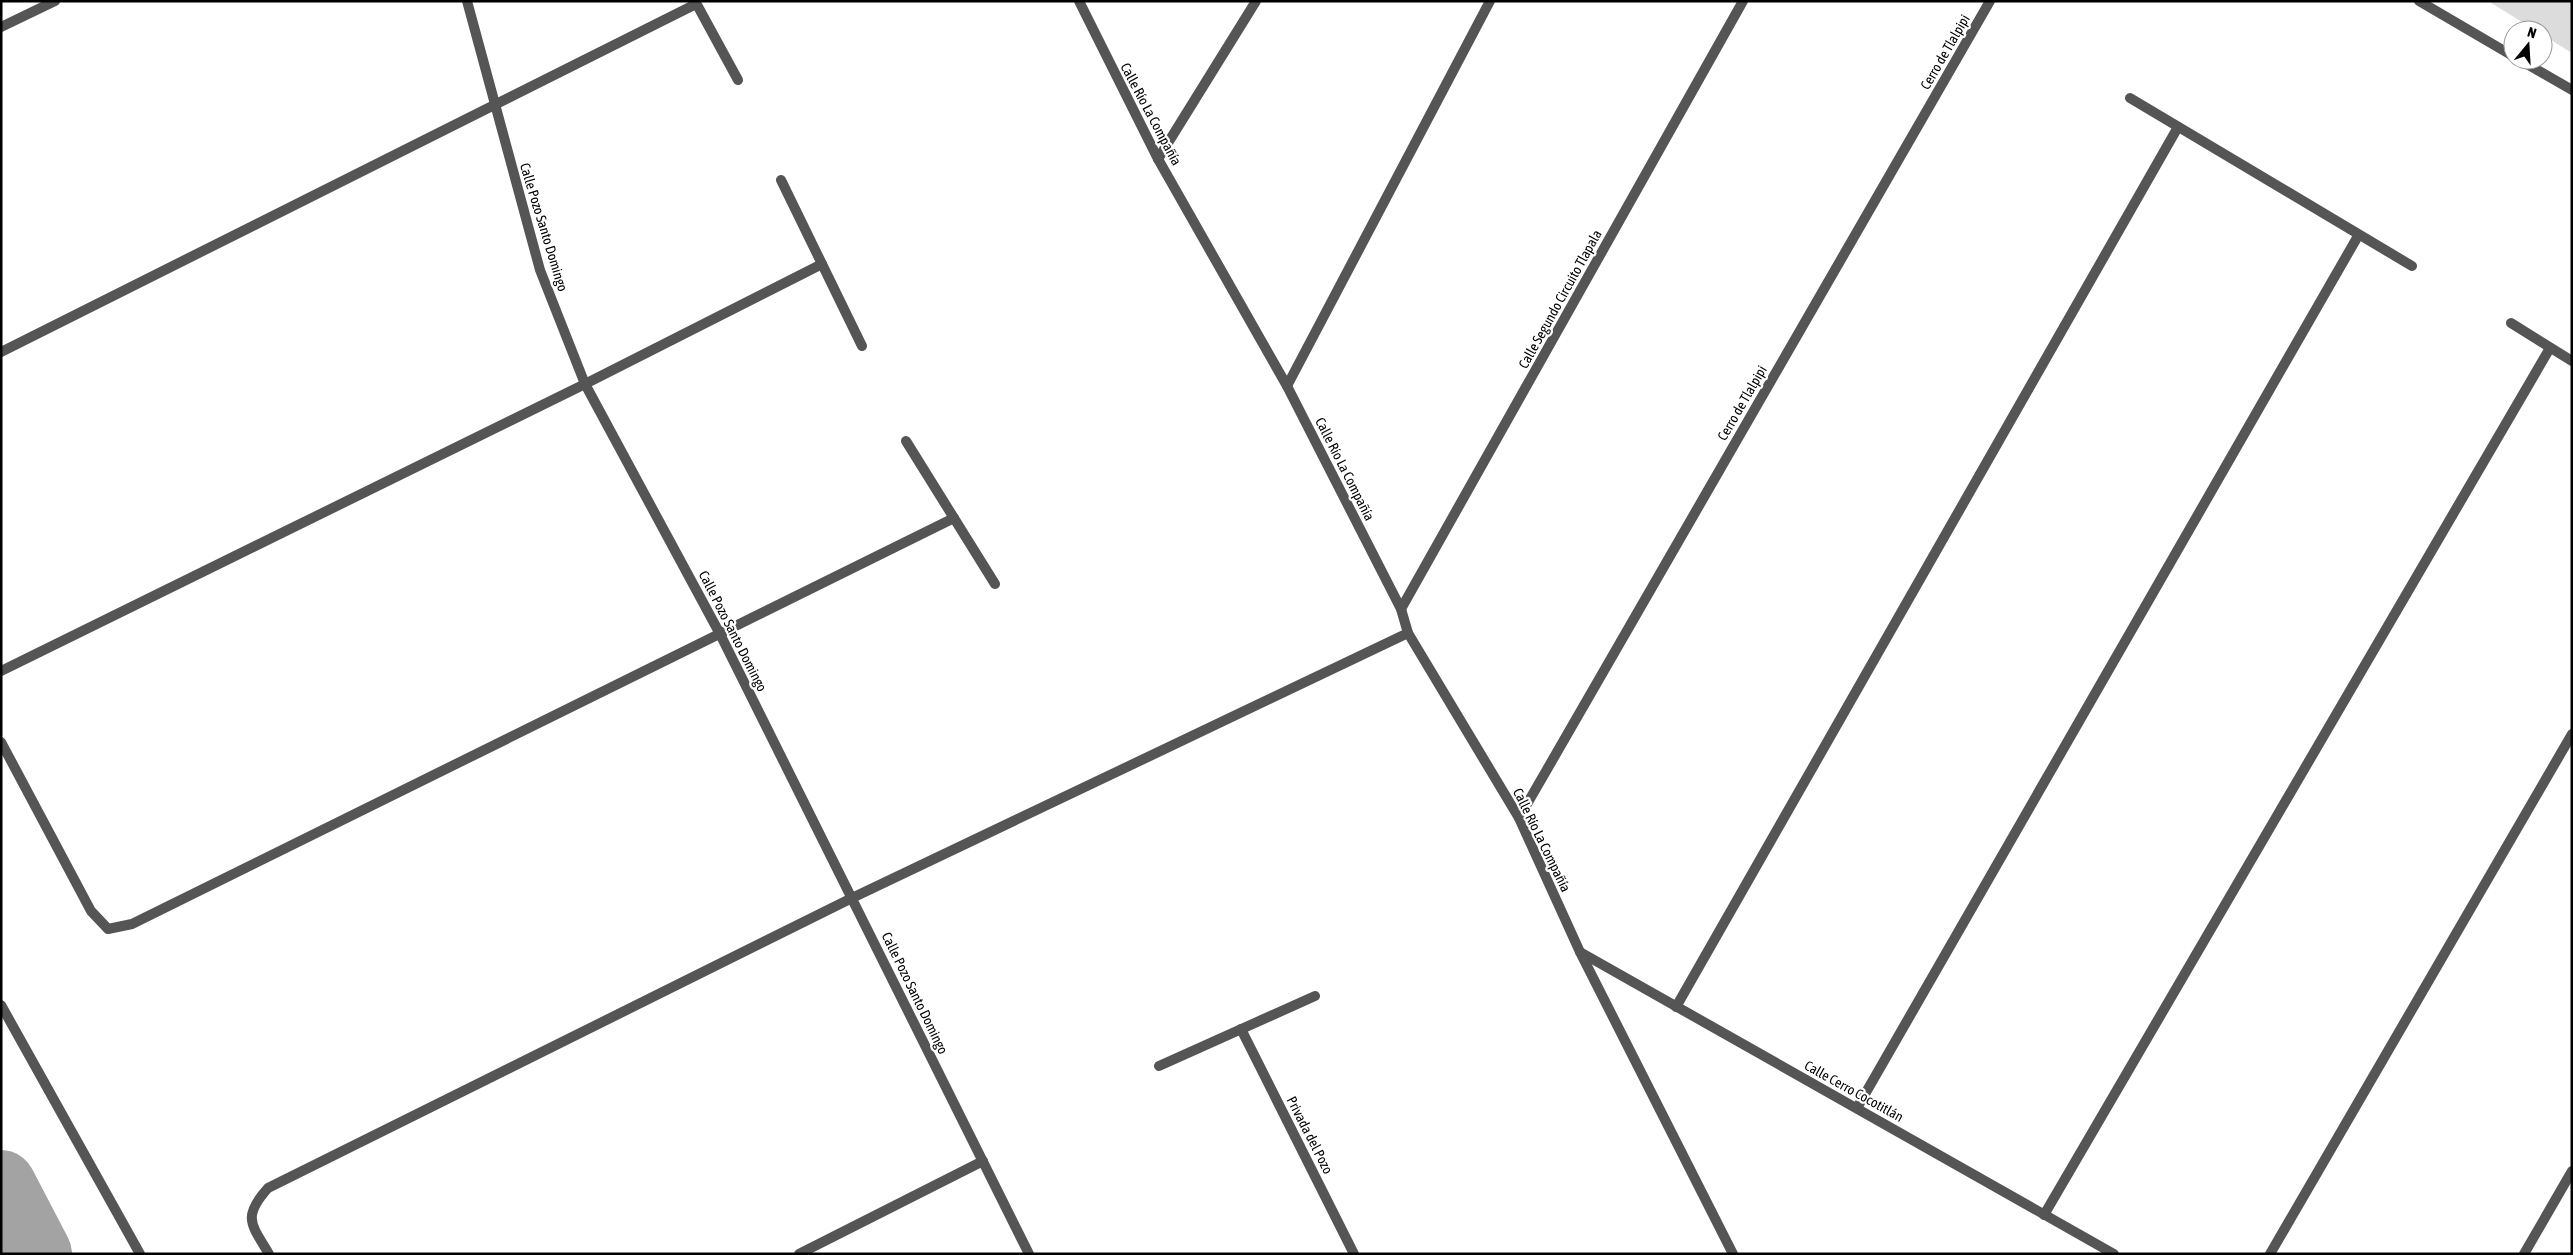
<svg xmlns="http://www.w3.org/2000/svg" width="2573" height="1255" viewBox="0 0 2573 1255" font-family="'Asap Condensed',sans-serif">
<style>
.green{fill:#dcdcdc}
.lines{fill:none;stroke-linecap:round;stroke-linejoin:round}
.river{stroke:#a3a3a3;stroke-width:70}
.minor{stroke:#555;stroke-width:10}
.tertiary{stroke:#555;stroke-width:10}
.labels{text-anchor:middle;stroke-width:4.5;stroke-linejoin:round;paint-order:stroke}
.street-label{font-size:14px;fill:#000;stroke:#fff}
</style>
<rect width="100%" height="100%" fill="#fff"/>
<polygon class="green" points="2488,1 2572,1 2572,53 2543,35 2543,30 2535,30"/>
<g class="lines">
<polyline class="river" points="1,1185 37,1254"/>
<g class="minor">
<polyline points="467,1 540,270 585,384 720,634 1029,1254"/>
<polyline points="695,1 738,80"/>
<polyline points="2419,1 2513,56"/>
<polyline points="1,27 55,1"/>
<polyline points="2520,60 2572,90"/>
<polyline points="2130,98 2412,266"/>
<polyline points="1158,159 1256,1"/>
<polyline points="781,180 862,346"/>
<polyline points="2511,323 2572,361"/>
<polyline points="1,352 696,4"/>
<polyline points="1287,386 1490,1"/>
<polyline points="906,441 995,584"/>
<polyline points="1401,609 1743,1"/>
<polyline points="1,671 585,384 822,264"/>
<polyline points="1,742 91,911 108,929 132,924 954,518"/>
<polyline points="1519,818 1990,1"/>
<polyline points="1580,952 2114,1254"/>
<polyline points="1,1005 140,1254"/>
<polyline points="1676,1007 2178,127"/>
<polyline points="1241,1029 1354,1254"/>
<polyline points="1159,1066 1315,996"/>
<polyline points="1857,1108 2358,236"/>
<polyline points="2044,1215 2550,348"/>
<path d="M269 1254C251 1224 242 1217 268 1188L852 898 1408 633"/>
<polyline points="799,1254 983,1161"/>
<polyline points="2270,1254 2572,734"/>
<polyline points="2524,1254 2572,1171"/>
</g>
<polyline class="tertiary" points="1079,1 1158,159 1287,386 1401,609 1408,633 1519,818 1580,952 1733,1254"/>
</g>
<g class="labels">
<g class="street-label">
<text transform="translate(1945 52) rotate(-60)" y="5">Cerro de Tlalpipi</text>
<text transform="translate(1151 114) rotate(62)" y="5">Calle Río La Compañía</text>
<text transform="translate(544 227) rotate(73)" y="5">Calle Pozo Santo Domingo</text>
<text transform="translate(1560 299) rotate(-61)" y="5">Calle Segundo Circuito Tlapala</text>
<text transform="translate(1742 403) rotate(-60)" y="5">Cerro de Tlalpipi</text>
<text transform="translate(1345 469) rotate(63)" y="5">Calle Río La Compañía</text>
<text transform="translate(733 631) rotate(63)" y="5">Calle Pozo Santo Domingo</text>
<text transform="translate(1542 840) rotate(64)" y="5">Calle Río La Compañía</text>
<text transform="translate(915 993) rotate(64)" y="5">Calle Pozo Santo Domingo</text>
<text transform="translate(1854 1091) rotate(29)" y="5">Calle Cerro Cocotitlán</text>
<text transform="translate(1310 1135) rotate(63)" y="5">Privada del Pozo</text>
</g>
</g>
<rect width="2573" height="1255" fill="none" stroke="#000000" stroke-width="5"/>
<g transform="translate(2528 45) rotate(18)"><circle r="24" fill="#ffffff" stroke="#999999"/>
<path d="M0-4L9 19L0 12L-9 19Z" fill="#000000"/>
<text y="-8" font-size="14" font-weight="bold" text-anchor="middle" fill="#000000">N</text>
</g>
</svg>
